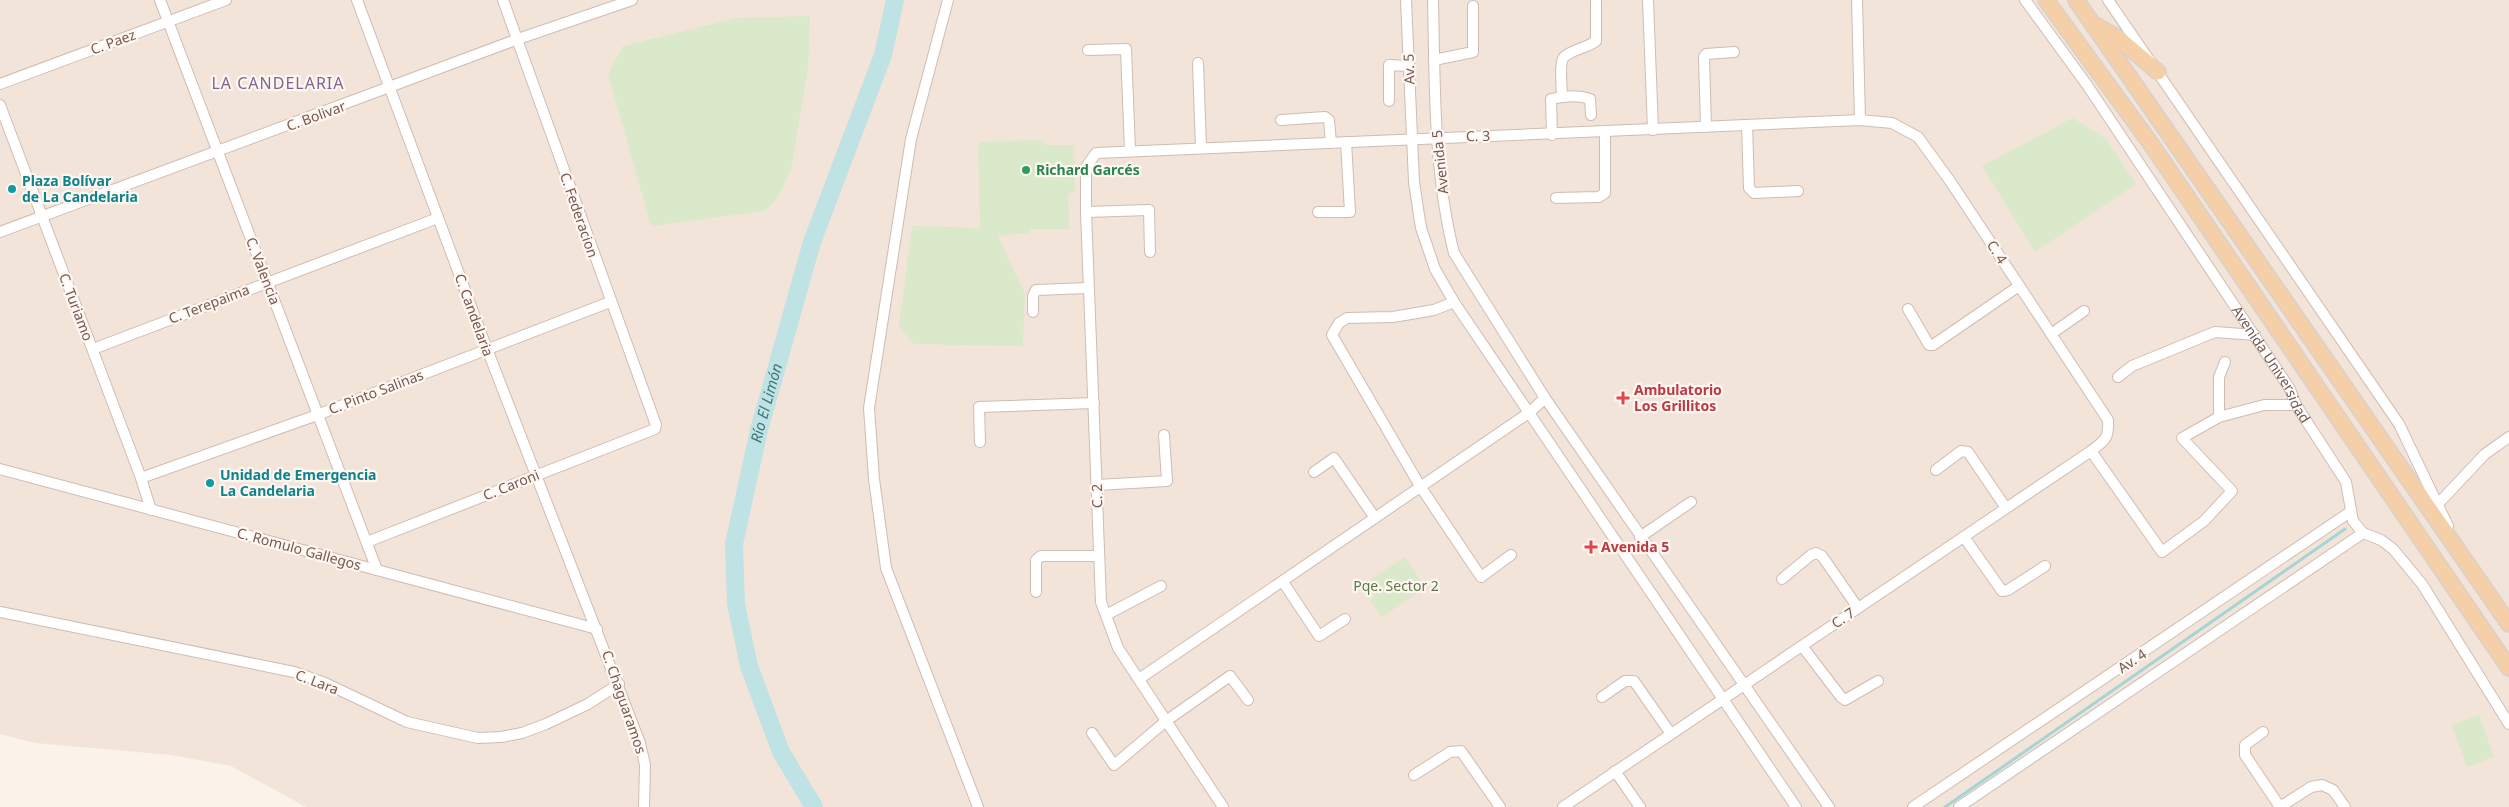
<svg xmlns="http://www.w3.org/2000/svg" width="2509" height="807" viewBox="0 0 2509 807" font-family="'Noto Sans',sans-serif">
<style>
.residential{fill:#f3e4d9}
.green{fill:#d9e9c9}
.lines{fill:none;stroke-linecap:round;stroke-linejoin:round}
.stream{stroke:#a6d4d5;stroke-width:3}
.river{stroke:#bfe3e4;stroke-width:18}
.minor-casing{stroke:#cfbcb3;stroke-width:12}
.primary-casing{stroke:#d8d0ce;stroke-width:18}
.minor{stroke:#fff;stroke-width:10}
.primary{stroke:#f5cfa8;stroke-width:15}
.leisure-dot{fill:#2e9e5b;stroke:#fef7f1;stroke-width:2}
.culture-dot{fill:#0f9aa8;stroke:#fef7f1;stroke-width:2}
.health-dot{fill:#e0444e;stroke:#fef7f1;stroke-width:2}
.labels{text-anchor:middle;stroke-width:4.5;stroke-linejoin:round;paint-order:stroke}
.street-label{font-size:14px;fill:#75584f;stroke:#fef7f1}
.leisure-label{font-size:14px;font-weight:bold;fill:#27864d;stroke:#fef7f1;text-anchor:start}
.culture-label{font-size:14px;font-weight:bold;fill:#0d838f;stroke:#fef7f1;text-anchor:start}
.health-label{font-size:14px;font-weight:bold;fill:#be3a42;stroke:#fef7f1;text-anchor:start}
.park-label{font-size:14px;fill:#5c7947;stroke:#fef7f1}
.water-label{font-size:15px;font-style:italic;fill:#427678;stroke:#fef7f1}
.quarter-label{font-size:16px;letter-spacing:1px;fill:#7d6690;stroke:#fef7f1}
</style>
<rect width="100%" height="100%" fill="#fbf3ea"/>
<polygon class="residential" points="0,0 2509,0 2509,807 306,807 231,766 171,755 35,743 0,734"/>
<g class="green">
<polygon points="810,16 808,69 791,170 777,199 764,211 651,226 608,74 623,46 737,18"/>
<polygon points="2073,118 2106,139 2136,184 2035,252 1982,166"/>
<polygon points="1042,140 1046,145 1074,145 1075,191 1068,194 1069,229 1030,229 1029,233 998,236 1025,294 1023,346 913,344 899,326 912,226 980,228 978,148 981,142"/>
<polygon points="1405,557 1425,588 1382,617 1370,600 1375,596 1366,583"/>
<polygon points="2479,715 2494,757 2467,767 2452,725"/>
</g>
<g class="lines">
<polyline class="stream" points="1945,807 2345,529"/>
<path class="river" id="s1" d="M814 807 781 752 749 666 736 604 734 544 759 430 812 242 883 55 895 0"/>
<g class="minor-casing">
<g id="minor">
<polyline points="160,0 377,570"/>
<polyline points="357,0 487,349 640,743 645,765 644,807"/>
<polyline points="948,0 911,139 869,408 874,479 886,568 978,807"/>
<polyline points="1406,0 1414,182 1421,228 1435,269 1454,302 1796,807"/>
<path d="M1433 0C1435 84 1433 170 1454 253L1545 398 1829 807"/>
<polyline points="1648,0 1653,130"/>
<polyline points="1857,0 1860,120"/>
<path id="s2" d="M2025 0 2087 85 2290 389 2296 405 2346 482 2353 521 2363 533 2381 540 2393 549 2422 584 2509 724"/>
<polyline points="2108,0 2399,424 2448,526"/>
<polyline points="1088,50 1126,49 1130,151"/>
<polyline points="1434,60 1473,52 1473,6"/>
<polyline points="1198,63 1201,148"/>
<polyline points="0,84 226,0"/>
<path d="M1562 97C1562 89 1559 62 1564 57 1571 50 1587 48 1596 41V2"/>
<polyline points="1389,101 1389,65 1409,66"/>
<polyline points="0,105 141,478 151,510"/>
<polyline points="1281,120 1325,117 1329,120 1331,143"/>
<polyline points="1747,125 1749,188 1754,193 1798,191"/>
<polyline points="1706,127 1704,57 1706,54 1734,52"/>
<path d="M1552 135 1551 99C1564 96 1578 95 1590 99L1591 115"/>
<polyline points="1556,198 1599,197 1605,193 1605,132"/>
<polyline points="1086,212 1149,210 1150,252"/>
<polyline points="1318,212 1350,212 1346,142"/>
<polyline points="0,232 518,39 632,0"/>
<polyline points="1454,302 1434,310 1393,317 1347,318 1339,323 1332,335 1420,486 1481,577 1511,555"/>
<polyline points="1908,309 1929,345 1933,345 2019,286"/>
<polyline points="1033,312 1033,296 1036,290 1088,288"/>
<polyline points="2051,334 2084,311"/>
<polyline points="93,349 438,218"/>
<polyline points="2118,377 2132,366 2215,332 2255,335"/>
<polyline points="2219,417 2219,377 2225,362"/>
<polyline points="980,442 979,407 1094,403"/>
<polyline points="2091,451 2162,552 2204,521 2232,491 2182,438 2219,417 2264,405 2296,405"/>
<polyline points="0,469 597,629"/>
<polyline points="1936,470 1961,451 1968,452 2006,508"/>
<polyline points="1314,472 1334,458 1375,518"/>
<polyline points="141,478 317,415 610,302"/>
<polyline points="1097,485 1167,481 1164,435"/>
<polyline points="2437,505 2485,454 2509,437"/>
<polyline points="1640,537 1691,502"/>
<polyline points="1964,537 2002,591 2008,590 2045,566"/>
<polyline points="367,542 655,429 656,425 503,0"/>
<polyline points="1782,579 1811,555 1816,553 1822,556 1858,608"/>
<polyline points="1283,582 1319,636 1345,619"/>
<polyline points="1036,592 1036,560 1041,556 1098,556"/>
<polyline points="0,612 294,672 325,683 407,722 478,738 501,737 522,733 546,724 588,704 619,684"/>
<polyline points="1106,615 1161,586"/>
<polyline points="1802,646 1841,697 1845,700 1878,681"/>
<polyline points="1139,679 1530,412 1545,398"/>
<polyline points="1602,697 1625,681 1634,681 1671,734"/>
<polyline points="2263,732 2245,745 2245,755 2280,807"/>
<polyline points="1092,733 1114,765 1166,721 1230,676 1248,700"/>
<polyline points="1615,771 1640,807"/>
<polyline points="1414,775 1450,752 1461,751 1500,807"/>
<path d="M1223 807 1118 648 1101 602 1086 212V167L1096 153 1860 120 1892 123 1918 137 1950 181 2108 420C2109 439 2105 440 2091 451L1563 807"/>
<polyline points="1913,807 2350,512"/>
<polyline points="1959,807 2363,533"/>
<polyline points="2280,807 2311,787 2322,785 2333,790 2345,807"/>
</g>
</g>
<g class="primary-casing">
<g id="primary">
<polyline points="2046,0 2151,144 2509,668"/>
<polyline points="2076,0 2509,624"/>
<polyline points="2097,26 2118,38 2158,72"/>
</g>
</g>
<use href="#minor" class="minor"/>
<use href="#primary" class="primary"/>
</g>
<circle class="leisure-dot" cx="1026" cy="170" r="5"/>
<g class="culture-dot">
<circle cx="12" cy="189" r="5"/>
<circle cx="210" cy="483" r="5"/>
</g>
<g class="health-dot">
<path d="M1620.5 390.5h5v5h5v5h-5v5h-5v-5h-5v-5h5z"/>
<path d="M1588.5 539.5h5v5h5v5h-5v5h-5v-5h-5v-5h5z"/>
</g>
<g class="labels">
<g class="street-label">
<text transform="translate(113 42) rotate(-20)" y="5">C. Paez</text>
<text transform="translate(1409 69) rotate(-92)" y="5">Av. 5</text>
<text transform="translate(316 116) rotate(-20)" y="5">C. Bolivar</text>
<text transform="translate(1478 136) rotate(-1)" y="5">C. 3</text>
<text transform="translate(1440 162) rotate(-96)" y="5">Avenida 5</text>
<text transform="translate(579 215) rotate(71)" y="5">C. Federacion</text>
<text transform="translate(1997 252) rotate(57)" y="5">C. 4</text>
<text transform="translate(263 271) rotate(69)" y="5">C. Valencia</text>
<text transform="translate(209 304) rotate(-21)" y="5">C. Terepaima</text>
<text transform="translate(76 307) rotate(69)" y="5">C. Turiamo</text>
<text transform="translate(474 315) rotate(70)" y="5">C. Candelaria</text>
<text dy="5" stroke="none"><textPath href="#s2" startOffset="440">Avenida Universidad</textPath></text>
<text transform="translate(376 392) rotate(-21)" y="5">C. Pinto Salinas</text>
<text transform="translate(511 485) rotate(-22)" y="5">C. Caroni</text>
<text transform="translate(1097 496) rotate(-91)" y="5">C. 2</text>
<text transform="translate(299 549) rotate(15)" y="5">C. Romulo Gallegos</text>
<text transform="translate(1843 618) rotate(-34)" y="5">C. 7</text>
<text transform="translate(2132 661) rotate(-34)" y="5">Av. 4</text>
<text transform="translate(317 682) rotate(21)" y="5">C. Lara</text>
<text transform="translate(624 702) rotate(71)" y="5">C. Chaguaramos</text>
</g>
<g class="leisure-label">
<text x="1036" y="175">Richard Garcés</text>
</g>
<g class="culture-label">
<text x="22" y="186">Plaza Bolívar<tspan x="22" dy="16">de La Candelaria</tspan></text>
<text x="220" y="480">Unidad de Emergencia<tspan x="220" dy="16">La Candelaria</tspan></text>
</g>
<g class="health-label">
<text x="1634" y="395">Ambulatorio<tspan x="1634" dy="16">Los Grillitos</tspan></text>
<text x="1601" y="552">Avenida 5</text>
</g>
<g class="park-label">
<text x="1396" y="591">Pqe. Sector 2</text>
</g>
<g class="water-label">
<text dy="5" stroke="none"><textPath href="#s1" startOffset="424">Río El Limón</textPath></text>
</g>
<g class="quarter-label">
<text x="278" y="89">LA CANDELARIA</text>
</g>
</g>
</svg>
